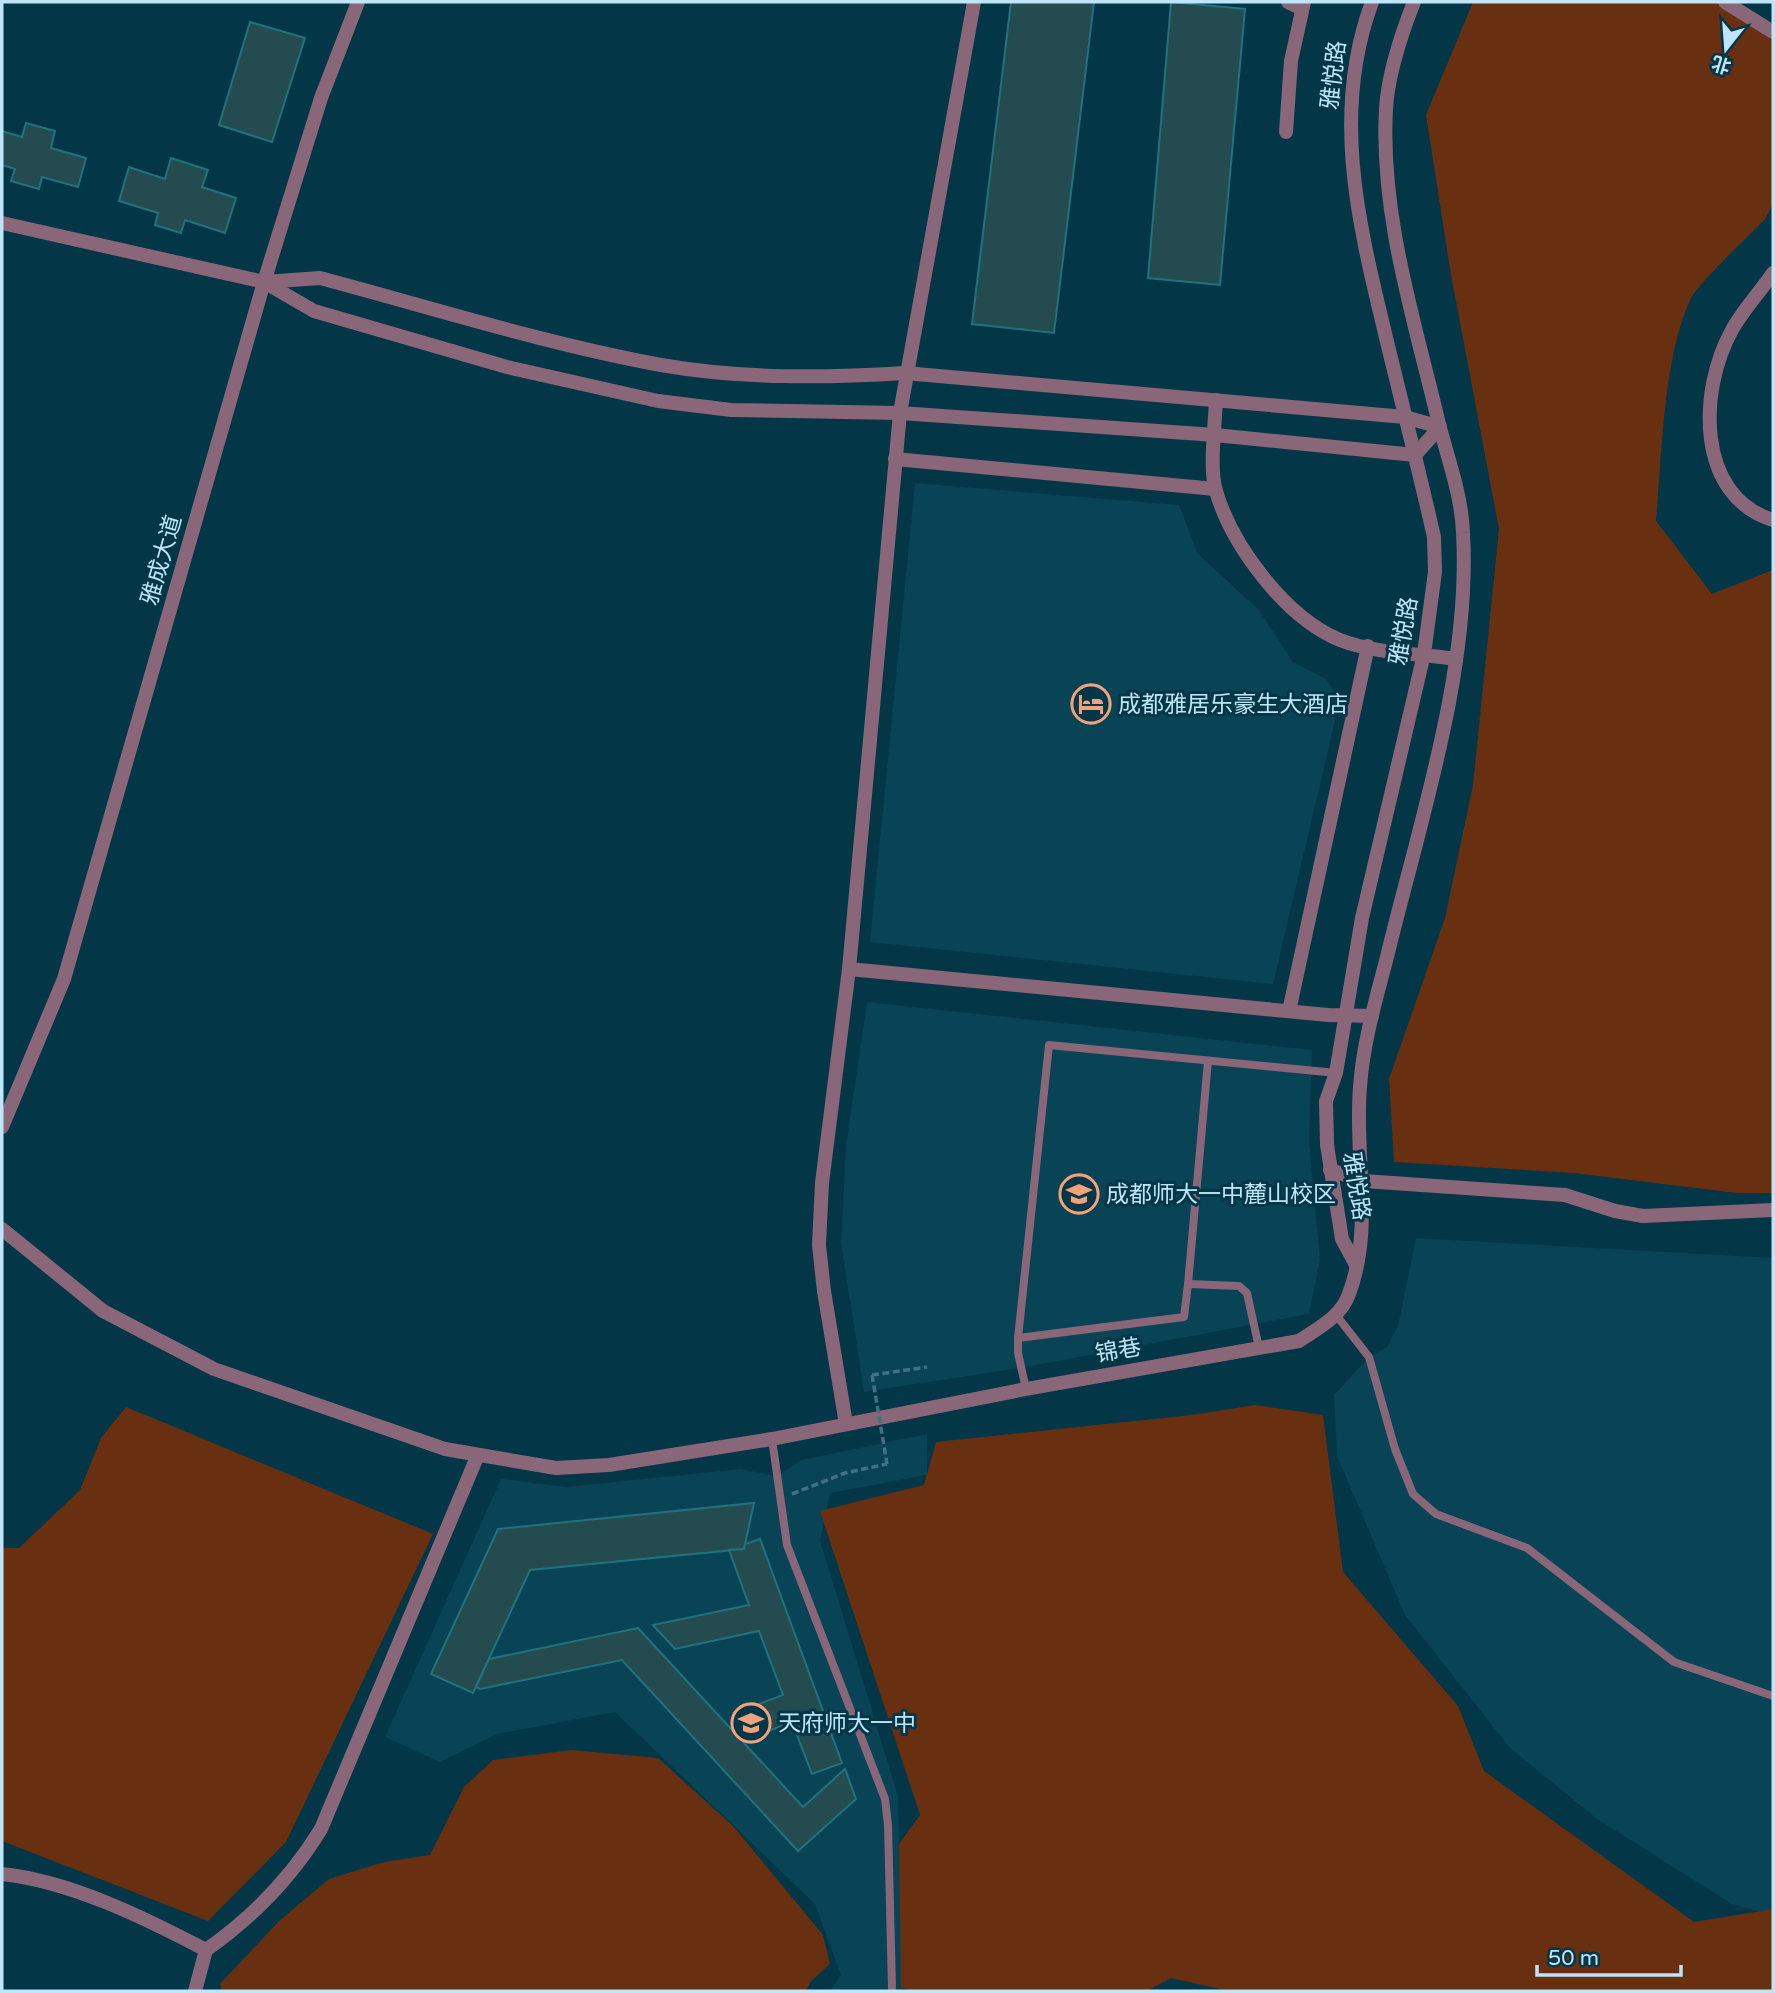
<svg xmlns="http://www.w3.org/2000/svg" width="1775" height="1993" viewBox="0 0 1775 1993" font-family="'Varela Round','Noto Sans SC',sans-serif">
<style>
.built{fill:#084356}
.green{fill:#683011}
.building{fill:#234b50;stroke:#20737d;stroke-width:2}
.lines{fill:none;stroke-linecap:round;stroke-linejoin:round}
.path{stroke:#427183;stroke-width:3.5;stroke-dasharray:7 3.5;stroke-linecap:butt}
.service{stroke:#896678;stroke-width:8}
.minor{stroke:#896678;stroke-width:14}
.tertiary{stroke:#896678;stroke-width:14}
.path-bridge{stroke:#427183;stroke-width:3.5;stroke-dasharray:7 3.5;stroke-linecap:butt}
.labels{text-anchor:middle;stroke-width:6;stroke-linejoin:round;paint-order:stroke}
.street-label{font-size:23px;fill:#bee6f8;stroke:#033647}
.poi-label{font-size:23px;fill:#bee6f8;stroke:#033647;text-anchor:start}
</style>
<rect width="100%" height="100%" fill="#033647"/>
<g class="built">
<polygon points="915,483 1179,505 1197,553 1259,610 1293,662 1326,679 1340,700 1273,984 870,942"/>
<polygon points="867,1002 1312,1050 1309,1141 1320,1260 1309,1314 1020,1368 864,1392 841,1242 846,1146"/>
<polygon points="1416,1238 1773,1258 1773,1915 1732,1904 1597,1819 1510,1748 1405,1615 1337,1456 1334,1395 1369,1357 1387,1347 1398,1326"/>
<polygon points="927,1434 927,1475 830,1493 820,1540 898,1796 903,1991 830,1991 841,1975 815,1904 615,1712 497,1734 440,1762 385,1737 501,1479 566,1487 740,1469 777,1476 801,1460"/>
</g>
<g class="green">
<path d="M1473 2H1738L1743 14 1773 41V203L1766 218C1750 235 1698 283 1690 300 1663 360 1662 455 1656 521L1712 594 1773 570V1193H1737L1574 1173 1394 1162 1389 1079 1445 918 1473 785 1499 529 1451 275 1426 115Z"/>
<polygon points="1255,1405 1323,1415 1343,1572 1458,1706 1484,1771 1694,1922 1773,1909 1773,1991 1229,1991 1171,1978 1147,1991 914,1991 901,1988 899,1844 920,1815 820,1511 924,1485 936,1442 1192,1415"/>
<polygon points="126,1407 433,1534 286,1842 208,1921 2,1841 2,1548 19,1548 80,1490 101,1438"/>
<polygon points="571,1750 658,1758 733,1826 823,1935 830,1964 811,1981 806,1991 222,1991 220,1984 279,1921 329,1879 384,1862 430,1855 464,1787 493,1760"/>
</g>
<g class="building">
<polygon points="1011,2 1094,2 1054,333 972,324"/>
<polygon points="1171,2 1245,9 1220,285 1148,278"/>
<polygon points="250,22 305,38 272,142 219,125"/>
<polygon points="26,123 55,131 51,148 86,158 78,187 42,177 39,189 11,181 15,169 2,165 2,131 22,137"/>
<polygon points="171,158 208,170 202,187 236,198 225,233 185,220 181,233 155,225 158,213 119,201 129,167 165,179"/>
<polygon points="754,1503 744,1549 530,1570 473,1693 431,1674 498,1529"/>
<polygon points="760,1539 842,1763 812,1774 792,1722 755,1736 734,1713 783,1695 759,1631 675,1649 653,1625 749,1605 729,1550 744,1549 745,1544"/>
<polygon points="638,1628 803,1807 845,1769 856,1799 798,1851 622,1660 480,1689 476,1687 489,1659"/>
</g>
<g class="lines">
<g class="path">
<polyline points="872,1375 927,1367"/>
<polyline points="792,1494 845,1473 887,1464"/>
</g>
<g class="service">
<polyline points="1208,1061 1188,1284 1239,1286 1247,1293 1259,1348"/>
<polyline points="1336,1315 1369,1357 1395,1449 1413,1494 1436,1514 1527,1548 1674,1662 1773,1696"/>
<polyline points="1018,1338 1184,1317 1188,1284"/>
<polyline points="1026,1389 1018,1353 1018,1338 1049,1045 1336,1073"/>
<polyline points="772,1439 787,1545 885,1799 888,1825 892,1988"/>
</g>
<g class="minor">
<polyline points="1288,2 1302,9"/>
<polyline points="1725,2 1773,32"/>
<polyline points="1286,132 1291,61 1304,2"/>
<path d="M2 223 264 282 320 278C433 308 546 344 661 365 742 379 824 378 905 373L1405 417 1440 427 1415 455 1215 435 900 413 731 410 658 401 507 367 314 311 264 282"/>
<path d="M1773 273C1760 292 1743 310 1732 330 1699 389 1695 496 1773 520"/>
<path d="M1216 400C1215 426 1209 468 1216 491 1232 546 1286 618 1340 640 1372 653 1422 654 1456 659"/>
<polyline points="895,459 1215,489"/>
<polyline points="849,969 1328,1015 1372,1016"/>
<polyline points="1289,1011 1368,646"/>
<polyline points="2,1127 64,979 264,282 321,98 358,2"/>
<polyline points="1330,1170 1364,1181 1565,1195 1615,1211 1643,1216 1773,1210"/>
<polyline points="846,1424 824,1291 819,1245 822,1183 849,969 900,413 974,2"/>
<path d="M2 1874C70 1881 145 1918 206 1950"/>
</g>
<g class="tertiary">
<path d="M2 1229 103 1311 214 1369 445 1449 556 1468 609 1465 772 1439 1026 1389 1299 1341C1318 1328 1341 1317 1349 1294 1374 1227 1354 1155 1360 1087 1363 1043 1376 999 1387 957 1419 824 1471 670 1463 533 1462 497 1448 459 1439 424 1415 322 1380 215 1386 109 1388 73 1401 35 1414 2"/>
<path d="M1356 1265 1342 1239 1327 1145 1326 1101 1336 1073 1362 918 1424 654 1435 572 1434 537C1418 466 1400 396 1383 325 1357 217 1332 110 1372 2"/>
<path d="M195 1991 206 1950C253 1917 291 1878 321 1829L477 1457"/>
</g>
<polyline class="path-bridge" points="872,1375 887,1464"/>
</g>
<defs>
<g id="hotel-ring" transform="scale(2.0125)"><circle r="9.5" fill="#033647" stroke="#f1a27b" stroke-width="1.5"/><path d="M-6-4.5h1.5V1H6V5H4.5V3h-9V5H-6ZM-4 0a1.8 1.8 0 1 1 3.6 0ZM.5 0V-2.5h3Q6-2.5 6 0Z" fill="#f1a27b"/></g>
<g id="school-ring" transform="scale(2.0125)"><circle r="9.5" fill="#033647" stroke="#f1a27b" stroke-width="1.5"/><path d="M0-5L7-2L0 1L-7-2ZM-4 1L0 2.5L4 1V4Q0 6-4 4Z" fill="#f1a27b"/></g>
</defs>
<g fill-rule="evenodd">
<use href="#hotel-ring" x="1091" y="704"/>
<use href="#school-ring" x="1079" y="1194"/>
<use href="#school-ring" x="751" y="1723"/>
</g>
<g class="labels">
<g class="street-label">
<text transform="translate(1333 75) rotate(-83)" y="8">雅悦路</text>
<text transform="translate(161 560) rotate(-74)" y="8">雅成大道</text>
<text transform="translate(1403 631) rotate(-80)" y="8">雅悦路</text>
<text transform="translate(1357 1186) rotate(81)" y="8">雅悦路</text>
<text transform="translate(1118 1350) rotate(-10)" y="8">锦巷</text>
</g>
<g class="poi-label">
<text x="1118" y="712">成都雅居乐豪生大酒店</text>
<text x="1106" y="1202">成都师大一中麓山校区</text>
<text x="778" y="1731">天府师大一中</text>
</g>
</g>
<rect width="1775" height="1993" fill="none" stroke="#bee6f8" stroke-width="7"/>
<g transform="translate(1726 49) rotate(197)" stroke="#033647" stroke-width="5" paint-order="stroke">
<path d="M0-5L12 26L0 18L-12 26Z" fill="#bee6f8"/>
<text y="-10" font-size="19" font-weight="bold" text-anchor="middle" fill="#bee6f8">北</text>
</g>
<path d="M1537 1965v10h144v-10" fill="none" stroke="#bee6f8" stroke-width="3.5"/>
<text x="1548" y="1965" font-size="21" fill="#bee6f8" stroke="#033647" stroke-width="5" paint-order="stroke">50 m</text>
</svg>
